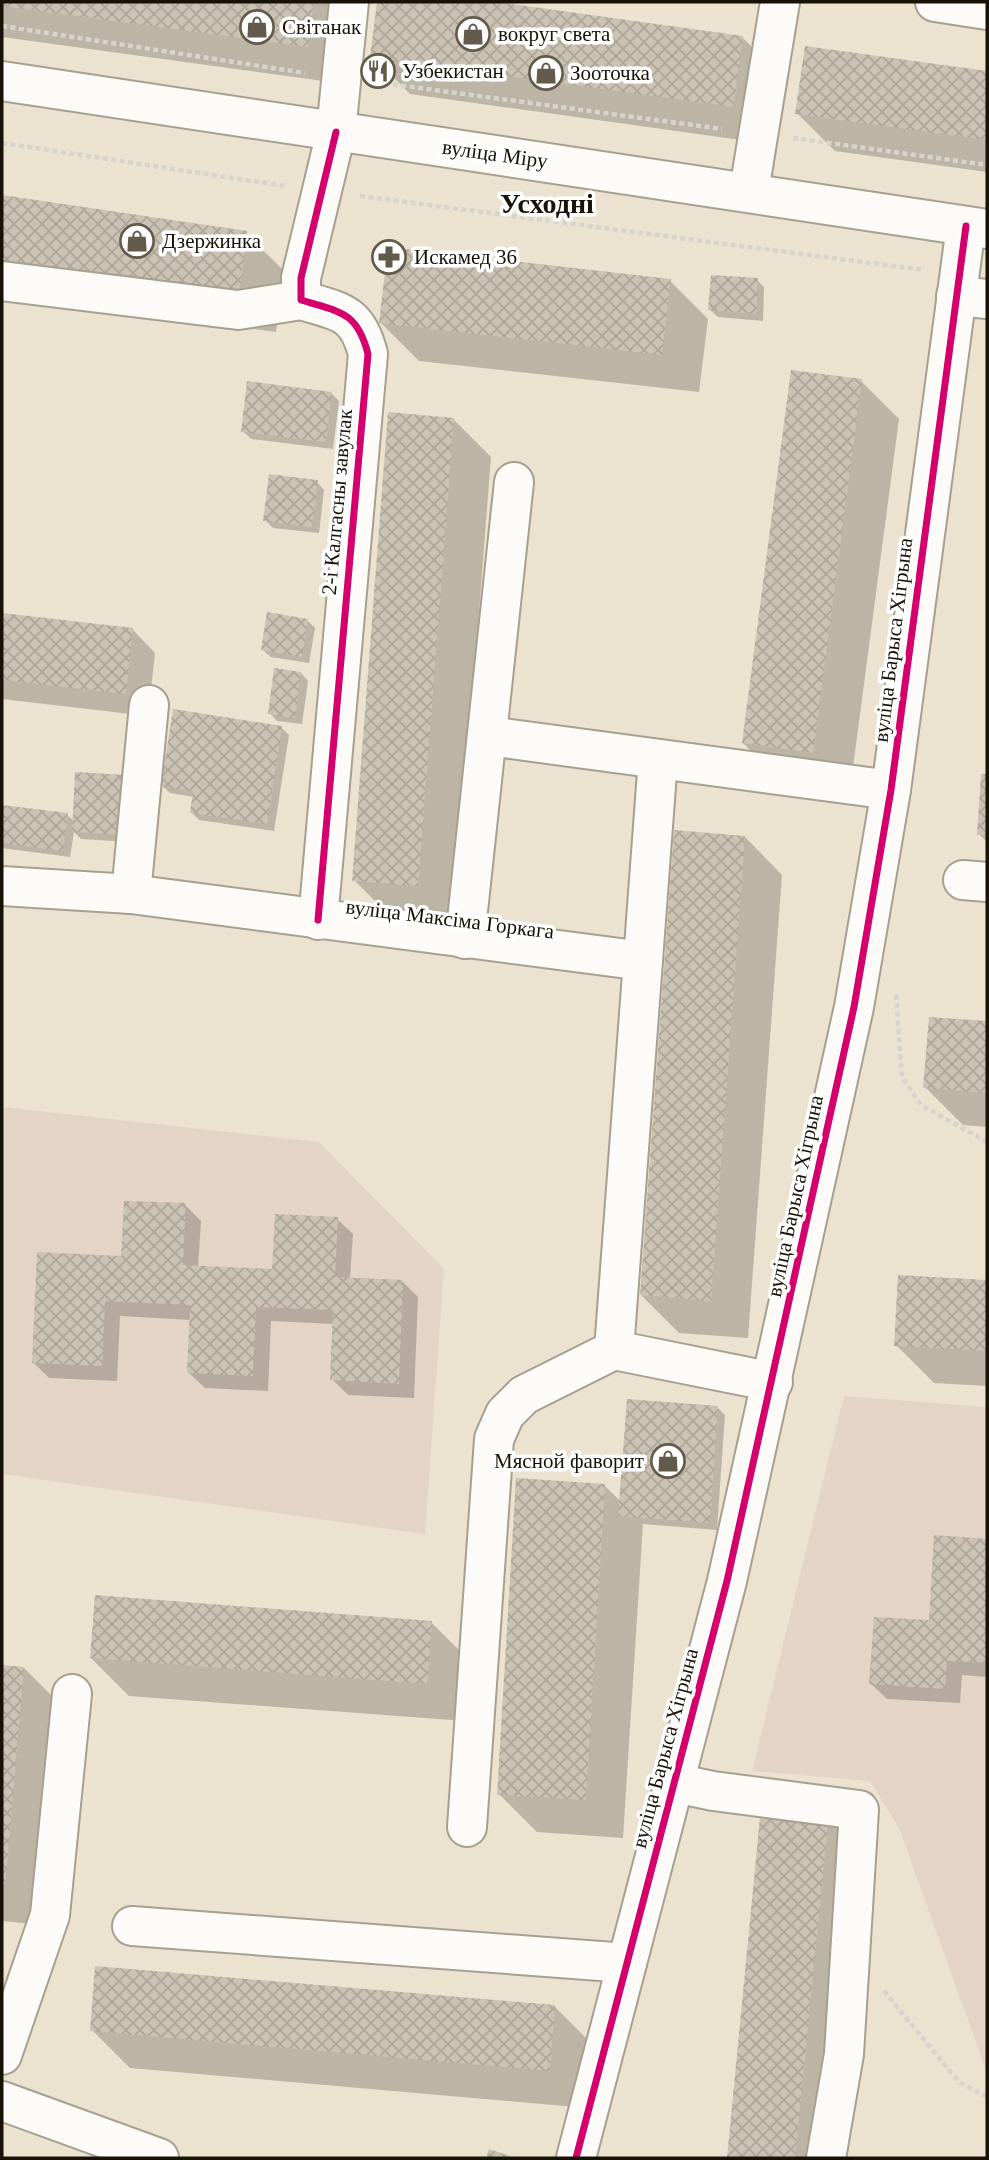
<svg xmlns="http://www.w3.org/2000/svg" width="989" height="2160" viewBox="0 0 989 2160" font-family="'Times New Roman',serif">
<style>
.education{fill:#e4d4c5}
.shadow{fill:#0003}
.building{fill:url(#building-cross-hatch)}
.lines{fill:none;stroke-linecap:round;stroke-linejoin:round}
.minor-casing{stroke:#a7a091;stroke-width:42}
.major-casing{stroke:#a7a091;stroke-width:42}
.path{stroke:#d7d4ce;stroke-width:4.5;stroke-dasharray:5 3.5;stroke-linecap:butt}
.minor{stroke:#fcfbf8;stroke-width:38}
.major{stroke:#fcfbf8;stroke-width:38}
.cycleway-casing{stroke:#fff;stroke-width:11}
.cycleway{stroke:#d6006c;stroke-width:7}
.labels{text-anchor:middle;stroke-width:7;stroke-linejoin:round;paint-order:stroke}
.poi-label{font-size:21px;fill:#181206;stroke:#fff;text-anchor:start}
.street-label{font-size:21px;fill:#181206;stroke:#fff}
.district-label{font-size:28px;font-weight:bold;fill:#181206;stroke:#fff}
</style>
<defs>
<pattern id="building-cross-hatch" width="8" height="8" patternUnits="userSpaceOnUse" patternTransform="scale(1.75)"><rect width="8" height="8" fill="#cac3b4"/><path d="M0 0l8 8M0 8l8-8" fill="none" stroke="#ada699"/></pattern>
</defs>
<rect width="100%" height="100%" fill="#ebe2cf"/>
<g class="education">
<polygon points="2,1107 319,1142 444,1269 425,1534 2,1474"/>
<polygon points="844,1396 987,1407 987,2073 899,1828 870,1781 752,1771"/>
</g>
<g class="shadow">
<polygon points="2,2 336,2 346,84 2,37"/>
<polygon points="379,2 486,2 742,37 780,75 770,144 410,94 372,56"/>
<polygon points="806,48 987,72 987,172 835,151 797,113"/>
<polygon points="2,197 246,233 284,271 276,332 2,295"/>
<polygon points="757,280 764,287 763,321 718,317 710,310"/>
<polygon points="670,281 708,319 699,392 419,361 381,323"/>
<polygon points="861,381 899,419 850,790 781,781 743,743"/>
<polygon points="331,393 339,401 333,449 251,439 243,431"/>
<polygon points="453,419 491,457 455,923 392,918 354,880"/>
<polygon points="317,482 324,490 319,533 273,528 265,520"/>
<polygon points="2,615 133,630 155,653 148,716 2,699"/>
<polygon points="308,621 315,628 309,663 271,657 263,650"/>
<polygon points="301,673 308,681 302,724 277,721 270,713"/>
<polygon points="281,727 289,735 274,831 199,820 191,812 194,797 170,793 163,786"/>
<polygon points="982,775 987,776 987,842 979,834"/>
<polygon points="126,776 130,842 81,839 74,832 70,857 2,848 2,806 67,815 74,821"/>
<polygon points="745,837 782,875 748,1338 679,1333 641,1295"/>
<polygon points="931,1019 987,1023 987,1127 963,1125 925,1087"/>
<polygon points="185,1205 201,1221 198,1268 274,1271 337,1219 353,1234 350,1279 403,1282 418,1297 414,1398 348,1395 332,1379 334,1324 271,1321 268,1391 205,1388 189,1373 191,1320 120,1316 117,1381 49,1378 34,1363 123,1257"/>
<polygon points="900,1277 987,1282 987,1386 934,1383 896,1345"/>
<polygon points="718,1408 725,1415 717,1530 643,1524 623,1838 537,1832 499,1794 605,1486 621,1502"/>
<polygon points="936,1537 987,1540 987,1677 962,1675 960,1703 887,1699 871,1684 931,1622"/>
<polygon points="432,1623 470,1661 465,1721 129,1696 91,1658"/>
<polygon points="2,1666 24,1668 62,1706 42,1925 2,1921"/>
<polygon points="763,1809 828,1815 866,1853 836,2158 729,2158"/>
<polygon points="555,2007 593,2045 587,2108 130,2068 92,2030"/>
</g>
<g class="building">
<polygon points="2,2 314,2 308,47 2,6"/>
<polygon points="377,2 498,2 743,36 733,107 370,57"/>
<polygon points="805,46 987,71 987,140 795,114"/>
<polygon points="2,195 247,231 239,295 2,263"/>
<polygon points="388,247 671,279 662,355 379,323"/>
<polygon points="711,275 758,278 756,314 708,310"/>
<polygon points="791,370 862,379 813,753 742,743"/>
<polygon points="247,381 332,392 326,442 241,432"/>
<polygon points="388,412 454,418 418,886 352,881"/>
<polygon points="269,474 318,480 312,527 263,521"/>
<polygon points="267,612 308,619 302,657 261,650"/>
<polygon points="2,613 133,628 126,694 2,680"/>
<polygon points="274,668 301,672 295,718 268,714"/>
<polygon points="173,709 282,726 267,824 190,813 193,791 161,787"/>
<polygon points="75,772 127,775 123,835 72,832"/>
<polygon points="981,774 987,774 987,835 977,835"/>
<polygon points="2,805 68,813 63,851 2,843"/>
<polygon points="674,830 745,836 711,1301 640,1295"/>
<polygon points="929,1017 987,1021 987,1093 923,1088"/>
<polygon points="124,1201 186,1203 183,1265 272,1269 275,1214 338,1217 335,1277 403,1280 399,1384 330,1380 333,1310 256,1307 253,1376 187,1373 190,1305 105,1301 102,1366 32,1363 37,1252 121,1256"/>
<polygon points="898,1275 987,1280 987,1351 894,1346"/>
<polygon points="627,1399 718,1406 710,1523 618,1516"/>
<polygon points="516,1478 605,1484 586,1800 497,1795"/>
<polygon points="934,1535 987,1539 987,1663 947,1661 945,1689 869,1684 874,1617 929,1620"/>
<polygon points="95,1595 432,1621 427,1684 90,1658"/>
<polygon points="2,1665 24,1667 5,1888 2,1887"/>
<polygon points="761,1807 829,1813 795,2158 727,2158"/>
<polygon points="95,1966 555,2005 550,2071 90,2031"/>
<polygon points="489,2149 516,2158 486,2158"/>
</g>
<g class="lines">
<g class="minor-casing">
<g id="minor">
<polyline points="935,2 987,10"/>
<polyline points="749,191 780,2"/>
<polyline points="2,281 238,310 301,300"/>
<polyline points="956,296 987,299"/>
<polyline points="488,736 891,790"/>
<polyline points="658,759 614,1350 773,1382"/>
<polyline points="963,880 987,882"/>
<polyline points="2,886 131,894 643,961"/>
<polyline points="131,894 149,705"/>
<path d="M318 920 368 354C357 311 340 312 301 300V278L336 132 349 2"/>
<polyline points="465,939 514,482"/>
<polyline points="675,1783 713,1791 859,1810 844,2054 826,2158"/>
<polyline points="467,1827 494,1439 505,1414 524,1395 614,1350"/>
<polyline points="132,1926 627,1963"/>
<polyline points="2,2055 50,1915 72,1694"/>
<polyline points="2,2101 159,2158"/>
<polyline points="576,2158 727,1581 854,1007 891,790 966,226"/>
</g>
</g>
<g class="major-casing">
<polyline id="major" points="2,81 987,229"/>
</g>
<g class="path">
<polyline points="2,26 305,73"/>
<polyline points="376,82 722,129"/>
<polyline points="793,138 987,165"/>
<polyline points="2,143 285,186"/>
<polyline points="360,196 924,270"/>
<polyline points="896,995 902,1077 921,1105 987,1142"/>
<polyline points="884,1991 959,2082 987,2097"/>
</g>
<use href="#minor" class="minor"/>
<use href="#major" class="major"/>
<g class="cycleway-casing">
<g id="cycleway">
<path d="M318 920 368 354C357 311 340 312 301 300V278L336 132"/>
<polyline points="576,2158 727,1581 854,1007 891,790 966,226"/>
</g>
</g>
<use href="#cycleway" class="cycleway"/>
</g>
<defs>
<g id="shop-ring" transform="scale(1.75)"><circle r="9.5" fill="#fff" stroke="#625b4c" stroke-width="1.5"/><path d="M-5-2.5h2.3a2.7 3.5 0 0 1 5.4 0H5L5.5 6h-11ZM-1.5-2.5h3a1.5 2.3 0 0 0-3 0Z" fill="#625b4c"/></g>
<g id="restaurant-ring" transform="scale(1.75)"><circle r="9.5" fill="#fff" stroke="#625b4c" stroke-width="1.5"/><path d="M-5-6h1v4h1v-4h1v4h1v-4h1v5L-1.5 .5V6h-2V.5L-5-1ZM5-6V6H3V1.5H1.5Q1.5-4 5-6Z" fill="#625b4c"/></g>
<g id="pharmacy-ring" transform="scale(1.75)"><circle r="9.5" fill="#fff" stroke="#625b4c" stroke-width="1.5"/><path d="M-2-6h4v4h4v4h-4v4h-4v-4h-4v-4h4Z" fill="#625b4c"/></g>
</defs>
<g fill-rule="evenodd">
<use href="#shop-ring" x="257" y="27"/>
<use href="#shop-ring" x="473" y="34"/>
<use href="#restaurant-ring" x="378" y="71"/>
<use href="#shop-ring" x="546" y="73"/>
<use href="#shop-ring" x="137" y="241"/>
<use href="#pharmacy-ring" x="389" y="257"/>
<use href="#shop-ring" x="668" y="1461"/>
</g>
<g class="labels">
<g class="poi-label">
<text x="282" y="34">Світанак</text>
<text x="498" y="41">вокруг света</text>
<text x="402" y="78">Узбекистан</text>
<text x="570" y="80">Зооточка</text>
<text x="162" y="248">Дзержинка</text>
<text x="414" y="264">Искамед 36</text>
<text x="644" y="1468" text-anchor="end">Мясной фаворит</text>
</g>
<g class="street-label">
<text transform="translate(495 154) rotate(8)" y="7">вуліца Міру</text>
<text transform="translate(337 502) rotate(-85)" y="7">2-і Калгасны завулак</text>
<text transform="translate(893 640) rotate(-83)" y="7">вуліца Барыса Хігрына</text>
<text transform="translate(450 919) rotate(7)" y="7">вуліца Максіма Горкага</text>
<text transform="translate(795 1196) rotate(-78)" y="7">вуліца Барыса Хігрына</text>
<text transform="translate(665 1748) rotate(-75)" y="7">вуліца Барыса Хігрына</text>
</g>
<g class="district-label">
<text x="547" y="213">Усходні</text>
</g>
</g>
<rect width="989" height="2160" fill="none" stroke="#181206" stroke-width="7"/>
</svg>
